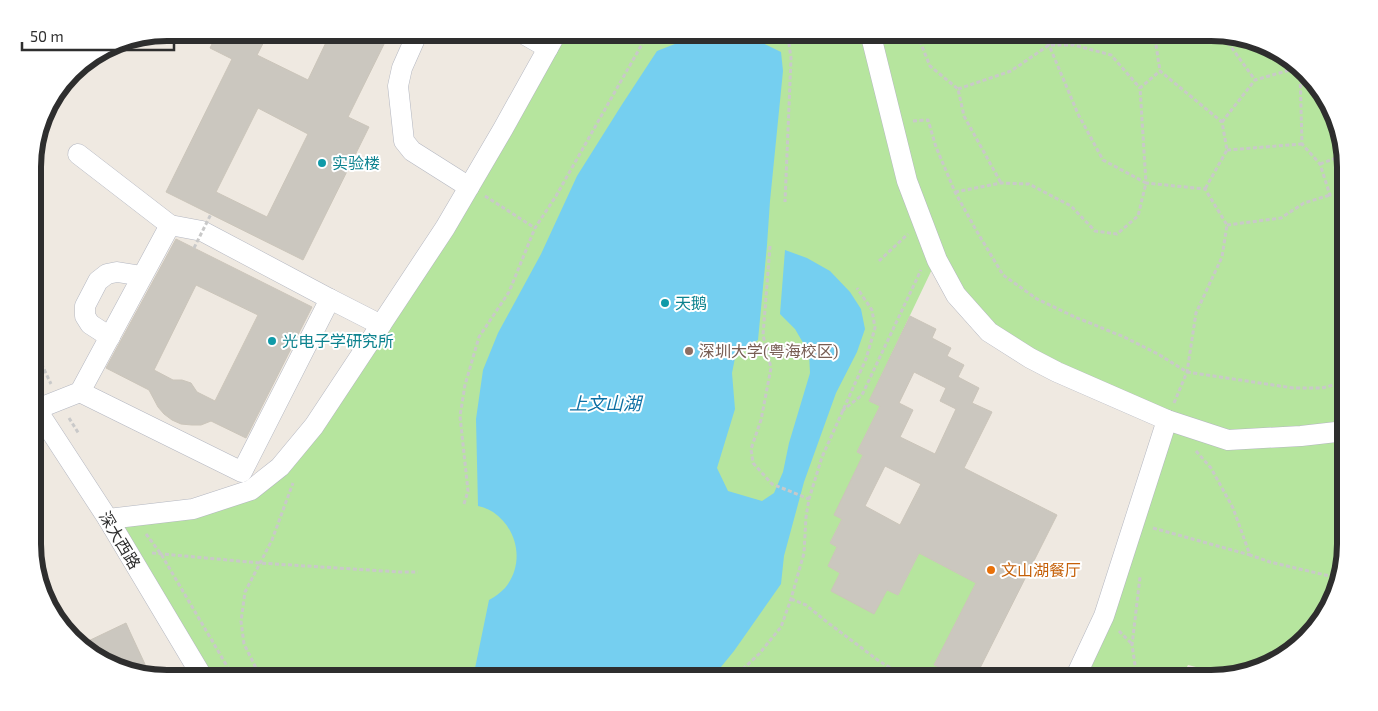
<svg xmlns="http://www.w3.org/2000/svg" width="1378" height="711" viewBox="0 0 1378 711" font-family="'Exo 2','Noto Sans SC',sans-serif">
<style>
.green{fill:#b6e59e}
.water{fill:#75cff0}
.building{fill:#cbc7bf;stroke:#cbc5ba;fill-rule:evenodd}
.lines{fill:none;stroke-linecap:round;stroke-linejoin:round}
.minor-casing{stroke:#b4b7c1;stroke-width:21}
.path{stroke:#c9c9c9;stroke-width:3;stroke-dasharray:4 2.5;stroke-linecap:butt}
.minor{stroke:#fff;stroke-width:20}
.path-bridge{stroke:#c9c9c9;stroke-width:3;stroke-dasharray:4 2.5;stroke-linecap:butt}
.culture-dot{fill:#0f9aa8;stroke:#fff;stroke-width:2}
.education-dot{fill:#8d6e63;stroke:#fff;stroke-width:2}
.food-dot{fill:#e8710a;stroke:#fff;stroke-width:2}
.labels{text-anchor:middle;stroke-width:4;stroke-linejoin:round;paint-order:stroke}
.culture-label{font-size:16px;fill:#0d838f;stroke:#fff;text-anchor:start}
.education-label{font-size:16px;fill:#785e54;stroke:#fff;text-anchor:start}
.street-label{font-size:16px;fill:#2e2e2e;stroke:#fff}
.food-label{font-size:16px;fill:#c56008;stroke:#fff;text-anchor:start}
.water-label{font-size:18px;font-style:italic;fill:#0d6fa3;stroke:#fff}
.rim{fill:none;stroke:#2e2e2e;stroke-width:6}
</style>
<rect width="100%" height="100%" fill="#efe9e1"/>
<polygon class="green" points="557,33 1211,33 1270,46 1318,85 1344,150 1345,544 1332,603 1286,656 1228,675 1188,665 1181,678 1075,678 1167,420 989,332 936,261 869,401 880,406 857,452 863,455 835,515 842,519 830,543 837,547 828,566 840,573 832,591 874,613 887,590 898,595 919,553 976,583 934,665 962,678 203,678 108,519 251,490 314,426"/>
<path class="water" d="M719 36 735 37 754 39 781 52 783 71 770 201 767 245 758 340 736 353 732 373 735 409 717 468 728 491 762 501 774 493 783 472 789 443 810 373 809 353 795 329 780 314 785 250 807 258 830 271 850 292 861 309 865 329 857 352 836 393 804 482 784 556 781 584 734 651 712 678H473L489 600C495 597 500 593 505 588 525 564 518 529 493 512 488 509 483 507 478 506L476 419 483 370 498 333 541 254 577 176 621 106 657 51 680 42 698 37Z"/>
<g class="building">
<path d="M218 32H269L257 55 308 80 331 32H390L348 117 369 127 303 260 166 192 232 59 210 48ZM258 108 308 134 267 217 216 192Z"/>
<path d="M176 239 312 307 246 438 211 421 201 425H192L181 424 172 420 164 414 158 407 149 390 106 368ZM196 285 258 315 215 401 197 392 191 383 182 380H173L154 370Z"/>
<path d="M910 316 936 329 932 338 951 348 947 356 964 365 958 377 979 388 972 403 992 412 964 468 1057 515 975 678H962L934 665 976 583 919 553 898 595 887 590 874 614 831 591 840 573 828 566 837 547 830 543 842 519 834 515 863 455 857 452 880 406 869 401ZM914 372 946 388 940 401 956 409 935 454 900 437 913 410 899 403ZM885 466 921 484 900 525 865 506Z"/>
<polygon points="126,623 130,632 150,675 108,665 82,644"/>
</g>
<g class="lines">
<g class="minor-casing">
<g id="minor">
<polyline points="418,32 402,68 398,86 404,141 412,151 469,187"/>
<polyline points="520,32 548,48"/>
<polyline points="870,32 907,181 937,260 956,295 989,332 1030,358 1057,372 1167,420 1228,440 1301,436 1345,431"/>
<polyline points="78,154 170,225"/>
<polyline points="330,299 381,325"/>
<polyline points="110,337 90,324 85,316 85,306 98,281 107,274 117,272 142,276"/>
<polyline points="33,404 108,519 203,678"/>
<polyline points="37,409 80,392 170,225 202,231 330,299 242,472 80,392"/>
<polyline points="108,519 193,509 251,490 280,467 314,426 445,228 503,129 557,32"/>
<polyline points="1075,678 1104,616 1167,420"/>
</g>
</g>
<g class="path">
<polyline points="782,32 789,44 791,58 785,202"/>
<polyline points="896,32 919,39 930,66 958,89 964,116 1001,183"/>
<polyline points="1154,32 1160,71"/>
<polyline points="1226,36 1229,44 1255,80"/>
<polyline points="1300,71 1302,144 1320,164 1330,195 1345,195"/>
<polyline points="958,89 1011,71 1049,45 1074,45 1111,55 1140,88"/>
<polyline points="913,121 928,120 936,147 955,192 976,230 1003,275 1037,299 1075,317 1124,337 1158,354 1187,372 1293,388 1322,388 1345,382"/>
<polyline points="1222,122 1255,80 1297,68"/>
<polyline points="1227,150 1302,144"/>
<polyline points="1320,164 1344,155"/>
<polyline points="955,192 1001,183 1029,184 1071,206 1095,231 1117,234 1138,216 1146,183 1103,160 1078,114 1049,45 1038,32"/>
<polyline points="485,196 535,228"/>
<polyline points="1227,225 1281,218 1304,203 1330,195"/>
<polyline points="770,246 763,335 771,368 761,420 751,449 753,463 772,484 809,499"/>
<polyline points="879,261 908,234"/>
<polyline points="33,346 51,384"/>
<polyline points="1174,403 1187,372 1196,313 1222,257 1227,225 1205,189 1146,183 1140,88 1160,71 1222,122 1227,150 1205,189"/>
<polyline points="842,411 862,395 921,270"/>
<polyline points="69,418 79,434"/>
<polyline points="1196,451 1211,468 1233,508 1250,555 1270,562 1338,578"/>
<polyline points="464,504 468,491 460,416 465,385 479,337 509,292 535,228 556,196 621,81 649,32"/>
<polyline points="1153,528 1250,555"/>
<polyline points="146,534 161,554 234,678"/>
<polyline points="152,553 260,563 399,572 418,572"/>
<polyline points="791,599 806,605 827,622 879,661 894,670 913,678"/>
<polyline points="1119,631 1132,644"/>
<polyline points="263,678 258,672 244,644 241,621 245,592 272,540 293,483"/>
<polyline points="733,678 759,654 781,627 791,599 804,553 806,517 809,499 822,457 866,359 875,328 872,310 857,288"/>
<polyline points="1137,678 1132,645 1140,577"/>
</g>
<use href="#minor" class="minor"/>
<polyline class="path-bridge" points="194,248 211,214"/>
</g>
<g class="culture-dot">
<circle cx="322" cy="163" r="5"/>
<circle cx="665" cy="303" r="5"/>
<circle cx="272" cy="341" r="5"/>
</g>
<circle class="education-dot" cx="689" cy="351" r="5"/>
<circle class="food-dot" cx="991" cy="570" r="5"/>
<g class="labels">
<g class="culture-label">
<text x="332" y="169">实验楼</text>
<text x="675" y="309">天鹅</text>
<text x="282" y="347">光电子学研究所</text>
</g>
<g class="education-label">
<text x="699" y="357">深圳大学(粤海校区)</text>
</g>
<g class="street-label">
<text transform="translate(120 540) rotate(59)" y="6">深大西路</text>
</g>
<g class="food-label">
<text x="1001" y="576">文山湖餐厅</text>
</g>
<g class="water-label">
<text x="605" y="410">上文山湖</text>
</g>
</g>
<path d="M0 0H1378V711H0ZM167 41H1211A126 126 0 0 1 1337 167V544A126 126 0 0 1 1211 670H167A126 126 0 0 1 41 544V167A126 126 0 0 1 167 41Z" fill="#fff" fill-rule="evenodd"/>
<path class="rim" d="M167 41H1211A126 126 0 0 1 1337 167V544A126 126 0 0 1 1211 670H167A126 126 0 0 1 41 544V167A126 126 0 0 1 167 41Z"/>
<path d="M22 42v8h152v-8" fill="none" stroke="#2e2e2e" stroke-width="2.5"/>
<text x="30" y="42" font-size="15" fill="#2e2e2e" stroke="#ffffff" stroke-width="4" paint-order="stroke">50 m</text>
</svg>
